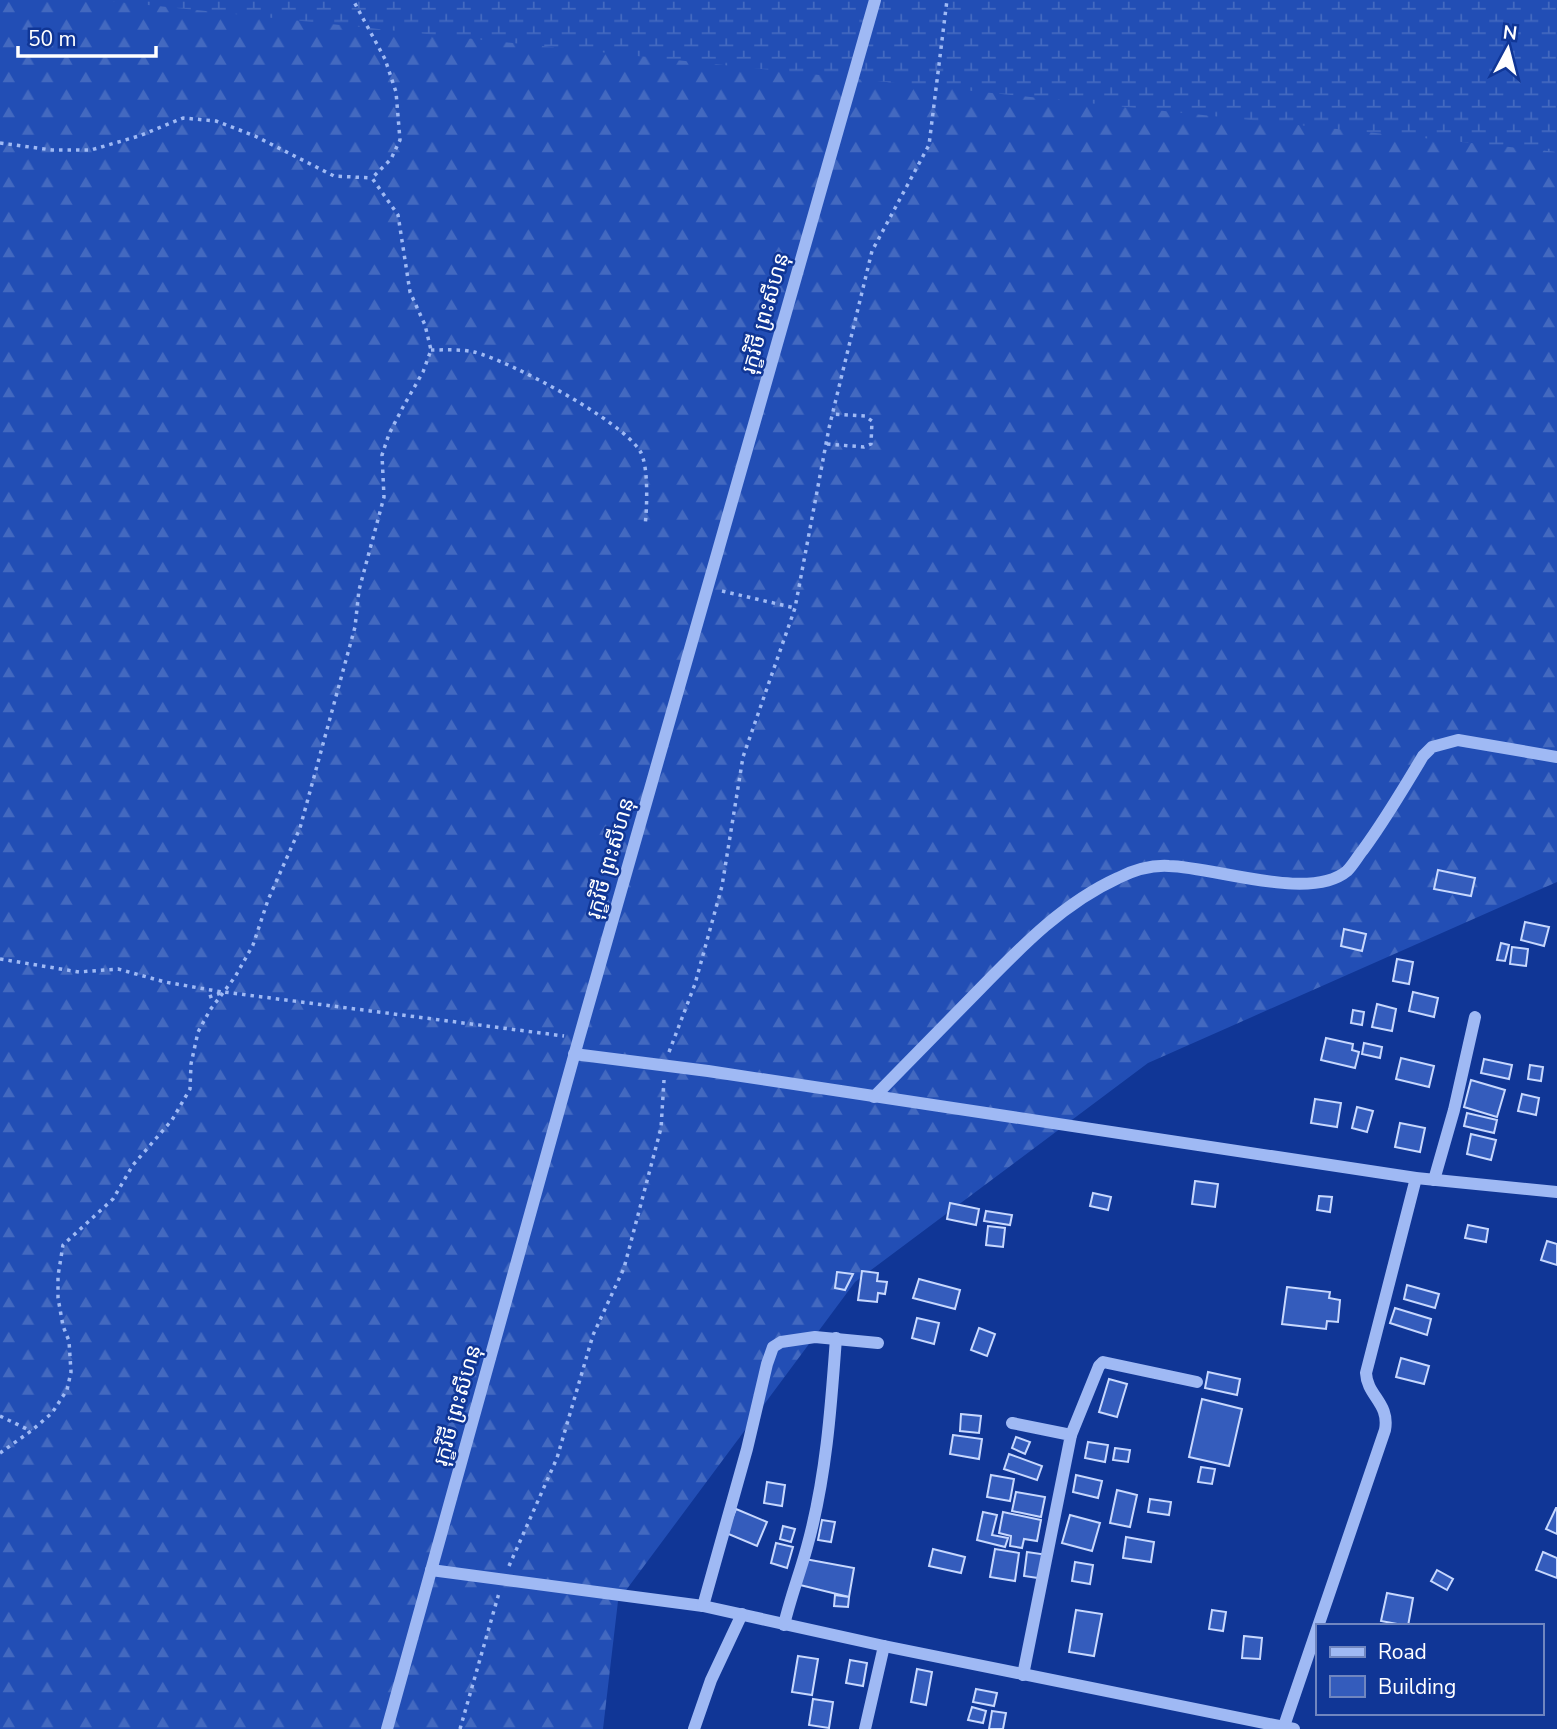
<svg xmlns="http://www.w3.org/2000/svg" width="1557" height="1729" viewBox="0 0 1557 1729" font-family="'Nunito Sans','Noto Sans Khmer',sans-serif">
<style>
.forest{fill:url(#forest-firs)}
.wetland{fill:url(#wetland-marsh)}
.building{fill:#345cbc;stroke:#c7d8fe;stroke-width:2}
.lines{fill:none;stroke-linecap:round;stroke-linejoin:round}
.path{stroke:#9fb9f4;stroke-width:3.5;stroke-dasharray:3.5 5;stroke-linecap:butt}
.minor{stroke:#9fb9f4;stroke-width:12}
.labels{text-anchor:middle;stroke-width:5;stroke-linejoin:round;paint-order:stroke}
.street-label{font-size:21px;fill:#fff;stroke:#103696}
</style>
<defs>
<pattern id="forest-firs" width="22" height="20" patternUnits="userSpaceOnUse" patternTransform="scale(1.75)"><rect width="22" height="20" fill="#224eb5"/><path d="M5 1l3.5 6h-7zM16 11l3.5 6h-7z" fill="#4369c0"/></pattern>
<pattern id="wetland-marsh" width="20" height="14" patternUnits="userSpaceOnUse" patternTransform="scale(1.75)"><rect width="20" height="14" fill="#224eb5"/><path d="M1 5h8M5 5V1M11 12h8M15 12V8" fill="none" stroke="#4369c0"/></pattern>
</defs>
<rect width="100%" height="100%" fill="#103696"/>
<polygon class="forest" points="0,0 1557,0 1557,882 1148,1063 855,1282 618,1601 603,1729 0,1729"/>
<polygon class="wetland" points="100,0 1557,0 1557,152"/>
<g class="building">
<polygon points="1438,870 1475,878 1471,896 1434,889"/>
<polygon points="1525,922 1549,927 1544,946 1521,940"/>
<polygon points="1344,929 1366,934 1362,951 1341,946"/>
<polygon points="1501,943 1509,945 1505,961 1497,960"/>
<polygon points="1512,947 1528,949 1526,966 1510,964"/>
<polygon points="1397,959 1413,962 1409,984 1393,981"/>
<polygon points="1413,992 1438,998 1434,1017 1409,1011"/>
<polygon points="1377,1004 1396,1009 1392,1031 1372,1027"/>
<polygon points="1353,1010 1364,1012 1362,1025 1351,1023"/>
<polygon points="1326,1038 1353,1044 1352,1050 1359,1052 1355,1068 1321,1060"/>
<polygon points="1364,1043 1382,1047 1380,1058 1362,1054"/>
<polygon points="1401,1058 1434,1066 1429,1087 1396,1079"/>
<polygon points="1484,1059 1512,1065 1509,1079 1481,1073"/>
<polygon points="1530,1065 1543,1067 1541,1081 1528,1079"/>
<polygon points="1471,1080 1505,1090 1497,1117 1464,1107"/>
<polygon points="1522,1094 1539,1098 1536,1115 1518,1111"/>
<polygon points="1315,1099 1341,1103 1337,1127 1311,1123"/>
<polygon points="1357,1107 1373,1111 1367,1132 1352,1128"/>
<polygon points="1467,1113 1497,1120 1494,1133 1464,1126"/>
<polygon points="1400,1123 1425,1128 1420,1152 1395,1147"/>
<polygon points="1471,1134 1496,1140 1491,1160 1467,1154"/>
<polygon points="1195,1181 1218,1184 1215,1207 1192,1204"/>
<polygon points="1093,1193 1111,1197 1108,1210 1090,1206"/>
<polygon points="1319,1196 1332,1197 1330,1212 1317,1210"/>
<polygon points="950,1203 979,1209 976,1225 947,1219"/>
<polygon points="986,1211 1012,1215 1010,1225 984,1221"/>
<polygon points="1468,1225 1488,1229 1486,1242 1465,1238"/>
<polygon points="988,1226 1005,1228 1003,1247 986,1245"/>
<polygon points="1547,1241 1557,1244 1557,1265 1541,1260"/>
<polygon points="862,1271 878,1273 877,1281 887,1282 885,1294 878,1293 877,1302 858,1300"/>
<polygon points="837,1272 853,1274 845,1290 835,1288"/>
<polygon points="919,1279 960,1290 955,1309 913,1298"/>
<polygon points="1407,1285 1439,1294 1435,1308 1404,1299"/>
<polygon points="1287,1287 1330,1292 1329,1298 1340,1300 1338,1322 1327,1321 1326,1329 1282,1324"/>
<polygon points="1395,1308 1431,1319 1427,1335 1390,1323"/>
<polygon points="917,1318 939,1323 934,1344 912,1338"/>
<polygon points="979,1328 995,1334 987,1356 971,1350"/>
<polygon points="1401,1358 1429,1366 1424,1384 1396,1377"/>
<polygon points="1208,1372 1240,1379 1237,1395 1205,1388"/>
<polygon points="1109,1379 1127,1384 1117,1417 1099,1412"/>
<polygon points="1202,1399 1242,1409 1229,1466 1189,1457"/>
<polygon points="961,1414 981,1416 979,1433 960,1431"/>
<polygon points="953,1435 982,1439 979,1459 950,1454"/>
<polygon points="1016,1437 1030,1442 1025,1454 1012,1448"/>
<polygon points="1088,1442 1108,1445 1105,1462 1085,1458"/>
<polygon points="1115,1448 1130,1450 1128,1462 1113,1460"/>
<polygon points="1009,1454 1042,1466 1037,1480 1004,1469"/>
<polygon points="1201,1467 1215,1469 1212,1484 1198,1482"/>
<polygon points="991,1475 1014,1479 1010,1501 987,1497"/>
<polygon points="1076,1475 1102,1481 1098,1498 1073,1492"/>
<polygon points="767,1482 785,1485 782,1506 764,1503"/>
<polygon points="1117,1490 1137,1495 1130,1527 1110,1523"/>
<polygon points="1016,1492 1045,1497 1041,1517 1012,1511"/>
<polygon points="1150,1499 1171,1502 1169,1515 1148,1512"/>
<polygon points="1556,1508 1557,1508 1557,1534 1546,1529"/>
<polygon points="736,1509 767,1522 757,1546 726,1533"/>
<polygon points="983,1512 997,1515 992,1535 1008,1538 1005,1547 977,1540"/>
<polygon points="1003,1512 1041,1520 1037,1541 1024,1539 1022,1548 1010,1546 1011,1536 999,1533"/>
<polygon points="1070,1515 1100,1523 1092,1551 1062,1543"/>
<polygon points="822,1520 835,1522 831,1542 818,1540"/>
<polygon points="783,1526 795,1529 791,1542 780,1539"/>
<polygon points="1126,1537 1154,1542 1151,1562 1123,1558"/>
<polygon points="776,1543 793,1547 787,1568 771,1563"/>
<polygon points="933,1549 965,1557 961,1573 929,1566"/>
<polygon points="995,1549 1019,1553 1015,1581 990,1577"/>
<polygon points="1027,1552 1048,1555 1045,1579 1024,1576"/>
<polygon points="1543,1552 1557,1558 1557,1578 1536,1570"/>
<polygon points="805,1559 854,1568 849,1597 800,1585"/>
<polygon points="1075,1562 1093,1565 1090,1584 1072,1581"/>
<polygon points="1437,1570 1453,1579 1447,1590 1431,1581"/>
<polygon points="1387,1593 1413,1598 1408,1626 1381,1621"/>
<polygon points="835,1595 849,1597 848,1607 834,1606"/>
<polygon points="1076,1610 1102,1614 1094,1656 1069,1652"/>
<polygon points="1212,1610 1226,1612 1223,1631 1209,1629"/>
<polygon points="1244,1636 1262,1638 1260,1659 1242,1658"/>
<polygon points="798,1656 818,1659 812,1695 792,1692"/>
<polygon points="850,1660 867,1663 863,1686 846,1683"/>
<polygon points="917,1669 932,1672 926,1705 911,1702"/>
<polygon points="976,1689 997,1693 994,1706 973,1702"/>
<polygon points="813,1699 833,1702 829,1728 809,1725"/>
<polygon points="972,1707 986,1711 983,1723 968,1720"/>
<polygon points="992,1711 1006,1713 1003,1729 989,1729"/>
</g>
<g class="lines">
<g class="path">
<polyline points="0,143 52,150 91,150 139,136 183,118 216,121 255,136 334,176 372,178"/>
<path d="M431 350C444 350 461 349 474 352 510 361 621 420 640 451 649 465 647 509 645 526"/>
<polyline points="827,444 864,447 871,444 872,421 865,416 833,414"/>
<polyline points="722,591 795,608"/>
<polyline points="0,959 79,972 118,969 165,982 222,992"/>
<polyline points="209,997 224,992 564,1036"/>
<polyline points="669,1052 695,984 722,886 743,757 795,608 829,428 872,251 929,145 947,0"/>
<polyline points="0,1416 31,1431"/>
<polyline points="0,1453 31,1431 52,1413 67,1390 71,1372 69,1341 63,1326 58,1298 58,1276 63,1245 113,1199 133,1165 172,1120 190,1089 191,1064 198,1032 210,1010 235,977 253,945 268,900 300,828 355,627 359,590 384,497 382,455 389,434 403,407 423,372 431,350 425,325 410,292 398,215 372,178 391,159 400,140 396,92 385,59 353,0"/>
<polyline points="509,1566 557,1458 593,1335 624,1268 661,1128 664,1080"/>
<polyline points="460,1729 499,1593"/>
</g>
<g class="minor">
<polyline points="574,1054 708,1071 1416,1178 1557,1192"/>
<path d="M874 1097C907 1063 941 1029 974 995 1018 950 1061 904 1118 878 1134 870 1152 865 1169 866 1215 867 1310 902 1347 871 1353 865 1358 856 1363 850 1385 820 1404 788 1423 756L1432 747 1458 740 1557 757"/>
<polyline points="1434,1180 1454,1110 1475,1017"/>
<polyline points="1012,1423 1071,1435 1023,1675"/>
<polyline points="1071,1435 1099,1366 1103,1362 1197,1382"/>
<polyline points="431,1570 703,1606 884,1646 1294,1729"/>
<polyline points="703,1606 747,1449 767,1364 773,1347 781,1342 815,1337 878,1343"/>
<path d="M784 1625C790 1599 800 1573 807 1547 826 1479 831 1408 836 1338"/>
<polyline points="387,1729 579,1038 875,0"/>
<polyline points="694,1729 711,1680 742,1614"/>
<polyline points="865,1729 884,1646"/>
<path d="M1283 1729 1385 1430C1390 1403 1367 1396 1366 1373L1416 1178"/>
</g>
</g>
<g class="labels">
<g class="street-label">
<text transform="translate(765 313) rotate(-74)" y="7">រុក្ខវិថី ព្រះសីហនុ</text>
<text transform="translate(610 858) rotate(-74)" y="7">រុក្ខវិថី ព្រះសីហនុ</text>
<text transform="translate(457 1405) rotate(-74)" y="7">រុក្ខវិថី ព្រះសីហនុ</text>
</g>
</g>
<rect x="1316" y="1624" width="228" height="91" fill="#103696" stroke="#7086c0" stroke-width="2"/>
<rect x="1330" y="1647" width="35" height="10" fill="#9fb9f4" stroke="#7086c0" stroke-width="2"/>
<text x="1378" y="1659" font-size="21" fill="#ffffff">Road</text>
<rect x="1330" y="1676" width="35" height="21" fill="#345cbc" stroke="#7086c0" stroke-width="2"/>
<text x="1378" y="1694" font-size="21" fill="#ffffff">Building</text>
<g transform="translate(1508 49) rotate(7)" stroke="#103696" stroke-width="5" paint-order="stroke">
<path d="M0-5L12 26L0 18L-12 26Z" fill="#ffffff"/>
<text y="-10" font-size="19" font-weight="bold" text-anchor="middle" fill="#ffffff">N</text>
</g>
<path d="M18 46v10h138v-10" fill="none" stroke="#ffffff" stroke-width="3.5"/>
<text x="28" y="46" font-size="21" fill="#ffffff" stroke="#103696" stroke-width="5" paint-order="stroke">50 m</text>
</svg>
